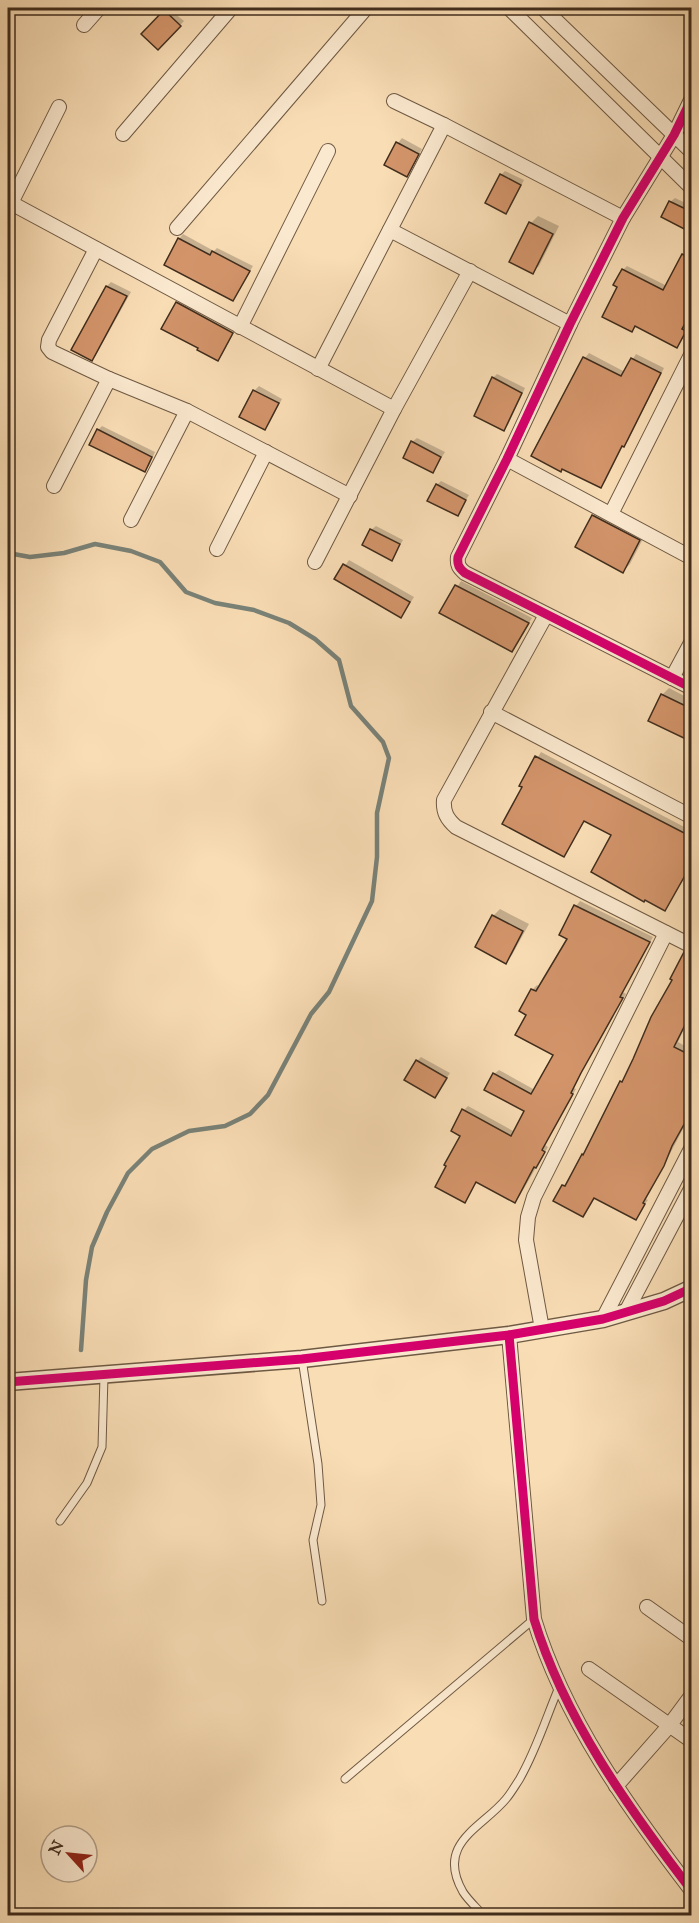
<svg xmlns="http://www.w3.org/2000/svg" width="699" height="1923" viewBox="0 0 699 1923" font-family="'IM FELL Great Primer',serif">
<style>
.shadow{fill:#0003}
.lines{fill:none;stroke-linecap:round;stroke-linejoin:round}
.stream{stroke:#798278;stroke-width:4.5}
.building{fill:#d3946a;stroke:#402d1d;stroke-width:1.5}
.service-casing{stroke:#6e5943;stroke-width:9}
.minor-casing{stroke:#6e5943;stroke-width:16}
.tertiary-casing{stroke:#6e5943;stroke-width:19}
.service{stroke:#fbe9cf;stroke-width:7}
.minor{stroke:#fbe9cf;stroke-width:14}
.tertiary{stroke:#fbe9cf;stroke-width:16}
.cycleway-casing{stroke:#fbe9cf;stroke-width:13}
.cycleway{stroke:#d6006c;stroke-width:9}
</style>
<rect width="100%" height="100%" fill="#f9ddb5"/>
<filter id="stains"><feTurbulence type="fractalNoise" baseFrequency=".00333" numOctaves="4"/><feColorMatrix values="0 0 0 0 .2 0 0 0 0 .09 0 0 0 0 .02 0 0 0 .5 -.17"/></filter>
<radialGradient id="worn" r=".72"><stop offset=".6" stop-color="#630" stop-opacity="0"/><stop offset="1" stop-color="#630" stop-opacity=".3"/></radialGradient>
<g class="shadow">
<polygon points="168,8 184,21 158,48 143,34"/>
<polygon points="331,8 347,8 340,15"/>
<polygon points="402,138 422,149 407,175 398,143"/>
<polygon points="505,171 524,180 510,208 506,212 501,175"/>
<polygon points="675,198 692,206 692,230 670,202"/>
<polygon points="538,216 559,226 539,266 532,272 511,262 531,223"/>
<polygon points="183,234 214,251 217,248 253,266 233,299 179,239"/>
<polygon points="687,251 692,253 692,313 686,325 689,327 681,341 677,346 637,325 632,330 619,287 623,270 627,266 667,286 683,255"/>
<polygon points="111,282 131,292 96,355 92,359 73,349 107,286"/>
<polygon points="181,298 236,328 222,355 218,359 177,303"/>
<polygon points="589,353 625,372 636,354 664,368 628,441 623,446 605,482 600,486 533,456 585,358"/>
<polygon points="497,374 525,388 508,425 504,429 493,378"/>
<polygon points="259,386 282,399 269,424 264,428 254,391"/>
<polygon points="102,426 155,452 149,466 144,471 98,430"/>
<polygon points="417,438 445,452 433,471 412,442"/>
<polygon points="441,481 469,495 457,514 437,485"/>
<polygon points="600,509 646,533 630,564 623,571 577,547 593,516"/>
<polygon points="376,526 403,540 392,559 371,530"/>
<polygon points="349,560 414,597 405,612 401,616 336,579"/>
<polygon points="461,581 532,618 512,650 441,613"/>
<polygon points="669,688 692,700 692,735 688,739 662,695"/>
<polygon points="541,752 692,831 692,871 688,871 665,909 613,834 585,820 564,855 524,787 521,785"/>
<polygon points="580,901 653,937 623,992 626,994 618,1008 584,1067 574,1088 576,1089 545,1145 548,1147 519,1197 515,1201 477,1181 465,1201 462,1136 464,1110 468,1106 515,1132 527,1110 494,1074 499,1070 535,1090 555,1055 528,1014 521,1010 533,989 537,985 540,987 569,938 561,934 576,906"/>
<polygon points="500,909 529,924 512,955 505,962 477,947 494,915"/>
<polygon points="689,948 692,949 692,1020 689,1019 678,1042 692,1050 692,1112 646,1199 648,1200 635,1218 595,1197 583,1215 555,1200 583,1155 621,1082 625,1078 674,979 685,953"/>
<polygon points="421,1057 450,1073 435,1096 417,1061"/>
<polygon points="24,1911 30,1916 20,1916"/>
</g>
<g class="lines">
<polyline class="stream" points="8,553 30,557 64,553 95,544 131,551 160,562 186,592 215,603 254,610 289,623 315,639 339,660 351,706 383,742 389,758 377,813 377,857 372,901 329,992 311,1014 268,1095 250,1114 225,1126 189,1131 152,1149 128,1173 107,1212 92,1247 86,1280 81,1350"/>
</g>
<g class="building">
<polygon points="164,10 181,26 158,50 141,34"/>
<polygon points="396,142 419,154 407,177 384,165"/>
<polygon points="500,174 521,185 506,214 485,203"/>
<polygon points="669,201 692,212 692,233 661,217"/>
<polygon points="529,222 553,234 533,274 509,262"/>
<polygon points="178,238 210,255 212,251 250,271 233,301 164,265"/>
<polygon points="682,254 692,259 692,311 682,329 686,331 677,348 635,326 632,332 602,317 617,287 613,285 622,269 663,290"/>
<polygon points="106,286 127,296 92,361 71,350"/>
<polygon points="176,302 233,333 218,361 197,350 198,348 161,329"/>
<polygon points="583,357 621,376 631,358 661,373 624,447 622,446 601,488 562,469 561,472 531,456"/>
<polygon points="492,377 522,393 504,431 474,416"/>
<polygon points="253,390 279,403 265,430 239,417"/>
<polygon points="97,429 152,457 145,472 89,445"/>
<polygon points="411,441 441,457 433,473 403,458"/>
<polygon points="436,484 466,500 458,516 427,501"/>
<polygon points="592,515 640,540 623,573 575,547"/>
<polygon points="370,529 400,544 392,561 362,545"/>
<polygon points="343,564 410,602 401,618 334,579"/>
<polygon points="455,585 529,623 512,652 439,613"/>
<polygon points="661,694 692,709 692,733 688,740 648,721"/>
<polygon points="535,756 692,837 692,874 687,872 665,911 645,900 644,902 591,872 611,835 584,821 564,857 502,824 522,787 519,786"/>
<polygon points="574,905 650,942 620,997 623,998 614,1014 581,1073 571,1093 573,1094 542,1150 545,1152 536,1168 534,1167 515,1203 476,1182 465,1203 435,1187 446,1166 444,1165 460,1136 451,1131 462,1109 511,1136 524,1111 484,1090 493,1073 531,1094 553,1055 515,1035 526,1015 519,1011 531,989 536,991 567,939 559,935"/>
<polygon points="492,915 523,931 506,964 475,947"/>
<polygon points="684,952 692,955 692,1011 674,1047 692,1056 692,1110 672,1146 664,1166 643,1203 645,1204 636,1220 594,1198 583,1217 553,1201 562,1185 565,1186 582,1154 583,1155 620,1081 622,1082 633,1059 651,1017 672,980 670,979"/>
<polygon points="416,1060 447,1078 435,1098 404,1080"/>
</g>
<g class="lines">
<g class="service-casing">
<g id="service">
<polyline points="302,1359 318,1464 321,1505 313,1540 322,1601"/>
<polyline points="60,1521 87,1483 102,1447 104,1376"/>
<polyline points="345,1779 534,1619"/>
<path d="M484 1916C477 1908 468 1900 463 1892 435 1843 482 1828 506 1799 511 1793 515 1786 519 1780 536 1751 546 1718 559 1687"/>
</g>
</g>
<g class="minor-casing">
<g id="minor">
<polyline points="509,8 692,188"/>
<polyline points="543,8 692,152"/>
<polyline points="84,25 99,8"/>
<path d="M692 98 674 135 623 218 570 324 507 459 458 557C457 565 459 568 465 573L692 688"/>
<polyline points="394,101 444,125"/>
<polyline points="123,134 231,8"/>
<polyline points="11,203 394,409"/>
<polyline points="8,209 59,107"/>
<polyline points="177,228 366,8"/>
<polyline points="390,230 570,324"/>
<polyline points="96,249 49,340 48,347 52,352 109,379"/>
<polyline points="240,327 328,151"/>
<polyline points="318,369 444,125 623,218"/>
<polyline points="507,459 692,558"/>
<polyline points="54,486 109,379 187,411 350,496"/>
<polyline points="611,514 692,353"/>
<polyline points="131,520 187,411"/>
<polyline points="217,549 266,452"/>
<polyline points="315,562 394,409 470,271"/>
<path d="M546 615 444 800C443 812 447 819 456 827L692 946"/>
<polyline points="672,678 692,641"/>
<polyline points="491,712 692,817"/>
<polyline points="626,1312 692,1187"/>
<polyline points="603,1319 692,1147"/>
<polyline points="542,1329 526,1240 528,1217 534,1197 666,933"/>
<path d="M509 1335 534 1619C564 1718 629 1809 692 1891"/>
<polyline points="647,1607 692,1639"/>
<polyline points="589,1669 692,1741"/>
<polyline points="616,1786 669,1726 692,1695"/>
</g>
</g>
<g class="tertiary-casing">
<polyline id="tertiary" points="8,1382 302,1359 509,1335 603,1319 664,1301 692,1288"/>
</g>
<use href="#service" class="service"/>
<use href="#minor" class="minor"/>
<use href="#tertiary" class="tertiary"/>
<g class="cycleway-casing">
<g id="cycleway">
<path d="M692 98 674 135 623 218 570 324 507 459 458 557C457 565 459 568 465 573L692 688"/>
<path d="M509 1335 534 1619C564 1718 629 1809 692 1891"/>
<polyline points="8,1382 302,1359 509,1335 603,1319 664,1301 692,1288"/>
</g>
</g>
<use href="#cycleway" class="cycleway"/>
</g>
<rect width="699" height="1923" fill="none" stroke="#f9ddb5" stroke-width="30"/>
<rect x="9" y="9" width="681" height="1905" fill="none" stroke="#402d1d" stroke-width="3"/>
<rect x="15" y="15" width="669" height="1893" fill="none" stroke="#402d1d" stroke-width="1.5"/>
<g transform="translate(69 1854) rotate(297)"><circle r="28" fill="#fbe9cf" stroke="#b09e88" stroke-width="1.5"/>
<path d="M0-4.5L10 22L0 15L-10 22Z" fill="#8f2418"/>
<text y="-9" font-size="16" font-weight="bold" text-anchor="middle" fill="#402d1d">N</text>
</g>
<rect width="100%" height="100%" filter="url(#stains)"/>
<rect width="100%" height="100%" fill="url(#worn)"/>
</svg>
